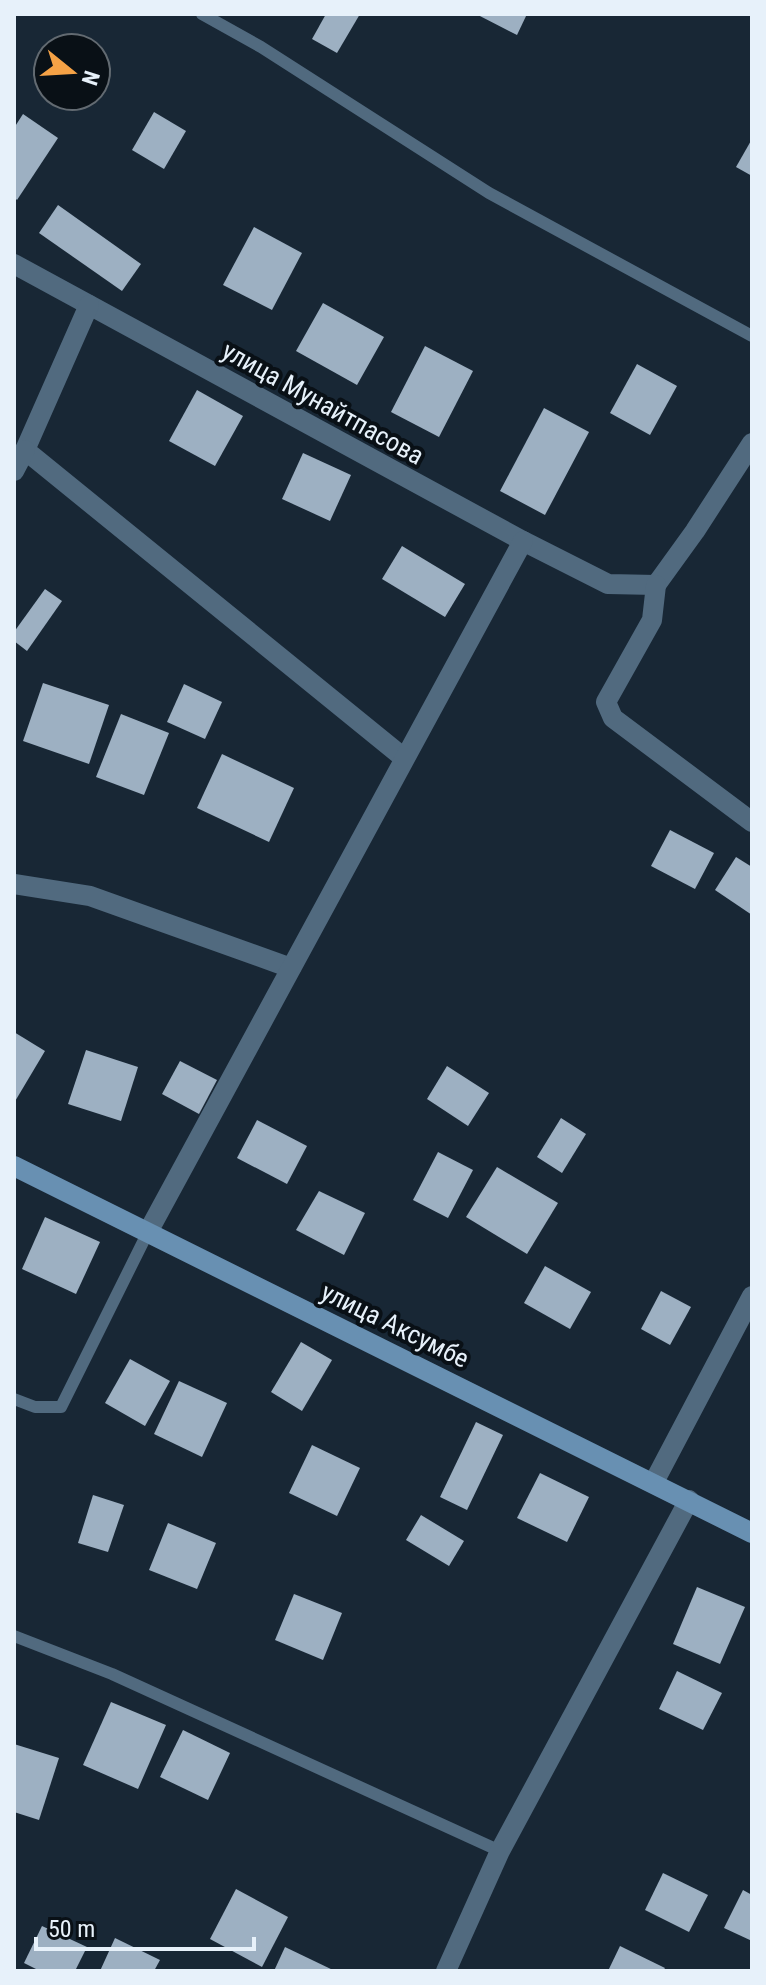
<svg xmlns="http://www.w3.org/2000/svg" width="766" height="1985" viewBox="0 0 766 1985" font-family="'Roboto Condensed',sans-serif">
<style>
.building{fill:#9db0c2}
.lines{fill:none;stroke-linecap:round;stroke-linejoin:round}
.lane{stroke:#516a7f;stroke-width:12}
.street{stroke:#516a7f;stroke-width:20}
.secondary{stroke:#6890b2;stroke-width:20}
.labels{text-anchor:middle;stroke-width:8;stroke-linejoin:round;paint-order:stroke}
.street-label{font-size:26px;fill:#e7f1fa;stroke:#091016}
</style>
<rect width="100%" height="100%" fill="#182735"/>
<g class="building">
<polygon points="326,14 360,14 337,53 312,39"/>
<polygon points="476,14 527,14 517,35"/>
<polygon points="154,112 186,131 164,169 132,150"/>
<polygon points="23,114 58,138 17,200 14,197 14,128"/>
<polygon points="752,139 752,176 736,167"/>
<polygon points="58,205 141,264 122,291 39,233"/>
<polygon points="254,227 302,253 272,310 223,285"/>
<polygon points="323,303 384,337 357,385 296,351"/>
<polygon points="425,346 473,371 439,437 391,412"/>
<polygon points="637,364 677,386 650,435 610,413"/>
<polygon points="197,390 243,416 215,466 169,441"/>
<polygon points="544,408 589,432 545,515 500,491"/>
<polygon points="303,453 351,475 330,521 282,499"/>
<polygon points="402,546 465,584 445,617 382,579"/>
<polygon points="45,589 62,601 27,651 14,641 14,632"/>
<polygon points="43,683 109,705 89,764 23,741"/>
<polygon points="184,684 222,702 205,739 167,722"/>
<polygon points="121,714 169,733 144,795 96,777"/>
<polygon points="222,754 294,788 269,842 197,808"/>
<polygon points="670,830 714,853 695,889 651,866"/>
<polygon points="736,857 752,867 752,915 715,890"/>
<polygon points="14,1032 45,1051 14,1103"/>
<polygon points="86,1050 138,1067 121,1121 68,1104"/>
<polygon points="180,1061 217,1080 199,1114 162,1094"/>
<polygon points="447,1066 489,1093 468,1126 427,1099"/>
<polygon points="561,1118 586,1134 562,1173 537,1157"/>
<polygon points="257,1120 307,1146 287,1184 237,1158"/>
<polygon points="438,1152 473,1170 448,1218 413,1200"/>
<polygon points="497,1167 558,1203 527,1254 466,1217"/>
<polygon points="319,1191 365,1213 344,1255 296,1230"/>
<polygon points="45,1217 100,1242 76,1294 22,1269"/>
<polygon points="545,1266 591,1292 570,1329 524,1303"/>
<polygon points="661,1291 691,1307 670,1345 641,1329"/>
<polygon points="301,1342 332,1360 302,1411 271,1392"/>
<polygon points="130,1359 170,1381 145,1426 105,1403"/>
<polygon points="179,1381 227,1403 202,1457 154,1434"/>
<polygon points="476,1422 503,1435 467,1510 440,1497"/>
<polygon points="312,1445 360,1468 337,1516 289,1493"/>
<polygon points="540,1473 589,1497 567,1542 517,1518"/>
<polygon points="93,1495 124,1505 108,1552 78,1543"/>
<polygon points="421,1515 464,1541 449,1566 406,1540"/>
<polygon points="168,1523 216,1543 197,1589 149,1570"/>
<polygon points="697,1587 745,1607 720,1664 673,1644"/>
<polygon points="294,1594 342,1613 323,1660 275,1640"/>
<polygon points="677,1671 722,1693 703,1730 659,1709"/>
<polygon points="111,1702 166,1725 138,1789 83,1765"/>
<polygon points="183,1730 230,1753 208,1800 160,1777"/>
<polygon points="14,1744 59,1758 39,1820 14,1812"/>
<polygon points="663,1873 708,1895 689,1932 645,1910"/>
<polygon points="236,1889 288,1917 262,1967 210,1939"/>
<polygon points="743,1890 752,1895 752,1941 724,1928"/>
<polygon points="42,1926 87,1947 75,1971 40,1971 24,1963"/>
<polygon points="115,1938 160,1960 154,1971 100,1971"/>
<polygon points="620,1946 665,1968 663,1971 608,1971"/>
<polygon points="285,1947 335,1971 274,1971"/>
</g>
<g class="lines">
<g class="lane">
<polyline points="202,14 261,47 489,193 752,336"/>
<polyline points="14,1399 35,1407 61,1407 148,1232"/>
<polyline points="14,1636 112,1674 500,1851"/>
</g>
<g class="street">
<polyline points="14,264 523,541 608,584 656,585 695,531 752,443"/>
<polyline points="89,305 25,450 404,758"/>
<polyline points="14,471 25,450"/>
<polyline points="656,585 652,620 606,702 613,718 752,822"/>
<polyline points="14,884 90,896 291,968"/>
<polyline points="148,1232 523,541"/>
<polyline points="654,1482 752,1296"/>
<polyline points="446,1971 500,1851 689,1500"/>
</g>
<polyline class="secondary" points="14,1166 752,1533"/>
</g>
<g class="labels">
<g class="street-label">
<text transform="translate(323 403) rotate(29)" y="9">улица Мунайтпасова</text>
<text transform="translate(395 1325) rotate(26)" y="9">улица Аксумбе</text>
</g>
</g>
<rect width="766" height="1985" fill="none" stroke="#e7f1fa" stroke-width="32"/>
<g transform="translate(72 72) rotate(108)"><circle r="38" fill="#091016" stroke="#626a71" stroke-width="2"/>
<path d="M0-6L14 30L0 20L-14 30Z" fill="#f5a246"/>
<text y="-12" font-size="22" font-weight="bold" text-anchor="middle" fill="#e7f1fa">N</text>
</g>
<path d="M36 1937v12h218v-12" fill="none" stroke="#e7f1fa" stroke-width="4"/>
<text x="48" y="1937" font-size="24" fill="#e7f1fa" stroke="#091016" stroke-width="6" paint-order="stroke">50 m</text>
</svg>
